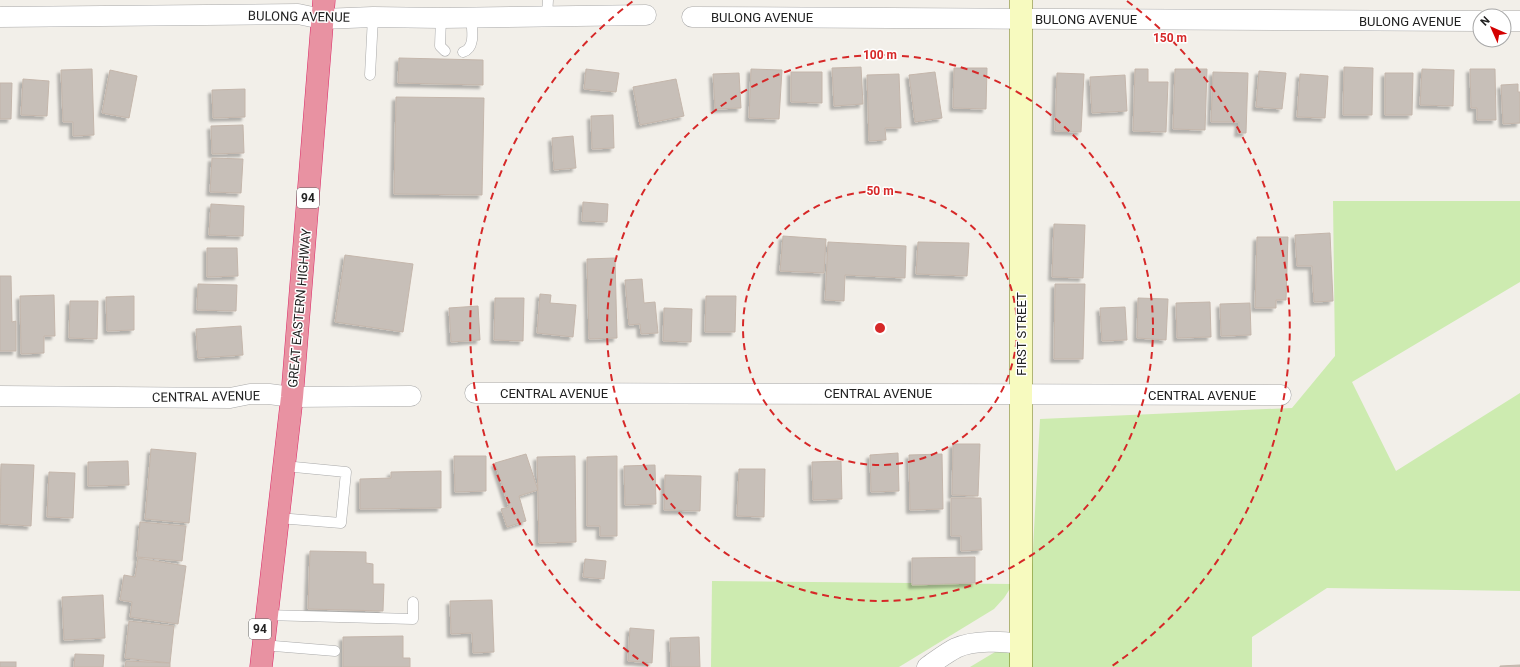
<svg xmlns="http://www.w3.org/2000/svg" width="1520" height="667" viewBox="0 0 1520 667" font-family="Roboto,sans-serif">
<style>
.grass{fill:#cdebb0}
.building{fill:#c7bfb8;stroke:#c4b6ab;filter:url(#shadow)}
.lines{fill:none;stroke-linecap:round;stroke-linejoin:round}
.lane-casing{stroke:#a9a9a9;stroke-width:11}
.street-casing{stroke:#a9a9a9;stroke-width:21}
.secondary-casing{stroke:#707d05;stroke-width:23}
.highway-casing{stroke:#dc2a67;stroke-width:23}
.lane{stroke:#fff;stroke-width:10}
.street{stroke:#fff;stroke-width:20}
.secondary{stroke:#f7fabf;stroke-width:22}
.highway{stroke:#e892a2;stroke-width:22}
.ring{fill:none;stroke:#d62828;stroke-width:2;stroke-dasharray:7 5}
.labels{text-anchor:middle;stroke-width:3;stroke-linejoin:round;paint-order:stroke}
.shield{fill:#fff;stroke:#646464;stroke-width:1}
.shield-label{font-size:12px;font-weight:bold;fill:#222}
.street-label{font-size:13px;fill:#222;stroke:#fff}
.centre{fill:#d62828;stroke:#fff;stroke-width:2}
.ring-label{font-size:12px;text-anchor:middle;font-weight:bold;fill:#d62828;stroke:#fff;stroke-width:3;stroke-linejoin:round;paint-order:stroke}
</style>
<defs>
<filter id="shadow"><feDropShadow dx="-3.5" dy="3.5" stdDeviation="1" flood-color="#0004"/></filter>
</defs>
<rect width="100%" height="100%" fill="#f2efe9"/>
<g class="grass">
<polygon points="1333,201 1520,201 1520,282 1352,382 1396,471 1520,393 1520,591 1327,588 1252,637 1252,667 970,667 1032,630 1032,567 1040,419 1292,408 1335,356"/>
<polygon points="712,581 1013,584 1004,598 994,609 899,667 711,667"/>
</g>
<g class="building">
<polygon points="399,58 483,60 483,85 398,83"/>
<polygon points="861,67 863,104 834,106 832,68"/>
<polygon points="1344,67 1373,68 1372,115 1343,115"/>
<polygon points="954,68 987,68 986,109 953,108"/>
<polygon points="92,69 94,135 73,136 73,122 63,122 61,70"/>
<polygon points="586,69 619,73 616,92 584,89"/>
<polygon points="751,69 782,70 779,119 749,118"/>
<polygon points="1135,69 1148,69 1148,82 1168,82 1166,132 1133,131"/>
<polygon points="1175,69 1207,69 1205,130 1173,129"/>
<polygon points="1422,69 1454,70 1453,106 1420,105"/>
<polygon points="1470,69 1495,69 1496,120 1477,120 1477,108 1471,108"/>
<polygon points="110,70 137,76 129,118 102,113"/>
<polygon points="1259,71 1286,73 1282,109 1256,107"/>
<polygon points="791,72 822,72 822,103 791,102"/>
<polygon points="935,72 942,118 915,122 909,75"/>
<polygon points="1213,72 1248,73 1246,133 1238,133 1239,122 1211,122"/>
<polygon points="739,73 741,108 715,109 713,74"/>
<polygon points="1057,73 1084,74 1081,132 1055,131"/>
<polygon points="1385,73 1413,73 1412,115 1385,115"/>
<polygon points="899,74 901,128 885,128 886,140 869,141 867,75"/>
<polygon points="1300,74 1328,76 1325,118 1297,117"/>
<polygon points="1125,75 1127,111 1092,113 1090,77"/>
<polygon points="23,79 49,81 47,116 21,115"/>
<polygon points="676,79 684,116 640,125 633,87"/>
<polygon points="0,83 12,83 11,119 0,119"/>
<polygon points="1518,84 1518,92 1520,92 1520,123 1503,124 1501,85"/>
<polygon points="245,89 245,117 213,118 212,90"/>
<polygon points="396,97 484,98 482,195 394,194"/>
<polygon points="613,115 614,148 592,149 591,116"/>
<polygon points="243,125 244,153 212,154 211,126"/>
<polygon points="573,136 576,168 554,170 552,138"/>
<polygon points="212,158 243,159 241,193 210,192"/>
<polygon points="583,202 608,204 607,222 582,221"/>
<polygon points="211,204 244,206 243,236 209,235"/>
<polygon points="1054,224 1085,225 1083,278 1052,277"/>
<polygon points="1330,233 1333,301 1314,302 1312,266 1297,266 1295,235"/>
<polygon points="783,236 826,239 824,273 780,271"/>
<polygon points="1257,237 1288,237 1286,300 1276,300 1276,308 1255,308"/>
<polygon points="828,242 906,246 905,278 845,275 844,301 825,300"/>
<polygon points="918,242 969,243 967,276 916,274"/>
<polygon points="207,248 237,248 238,276 207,277"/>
<polygon points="345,255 413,264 403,332 335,322"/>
<polygon points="615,258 617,338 589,339 587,259"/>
<polygon points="0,276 11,276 12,322 16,321 16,351 0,351"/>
<polygon points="642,279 644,303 655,302 658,333 641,334 640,324 629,325 625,280"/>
<polygon points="198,284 237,285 236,311 197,310"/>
<polygon points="1055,284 1085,284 1083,359 1054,359"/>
<polygon points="540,294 551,295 550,303 576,305 573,337 537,333"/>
<polygon points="54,295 55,336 44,336 44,353 21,354 20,296"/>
<polygon points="134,296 134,330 107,331 106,297"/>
<polygon points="706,296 736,296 735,332 705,332"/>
<polygon points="495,298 524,298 523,341 494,340"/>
<polygon points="1138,298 1168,299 1166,340 1137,338"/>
<polygon points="70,301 98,301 97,339 69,338"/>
<polygon points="1210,302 1211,337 1177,338 1176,303"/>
<polygon points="1250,303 1251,335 1221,336 1220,304"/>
<polygon points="478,306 480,340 451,342 449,308"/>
<polygon points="1125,307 1127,340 1102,341 1100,308"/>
<polygon points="664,308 692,309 691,342 663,341"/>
<polygon points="241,326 243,355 198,358 196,329"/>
<polygon points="953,444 980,444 978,496 952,495"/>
<polygon points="151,449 196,453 189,523 145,519"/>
<polygon points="898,453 899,491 871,492 870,455"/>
<polygon points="526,454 538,490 519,496 526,521 507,527 501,509 509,507 495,463"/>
<polygon points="942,454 943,509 910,510 909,455"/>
<polygon points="454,456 486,456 486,491 455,492"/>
<polygon points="575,456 576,542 539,543 537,457"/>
<polygon points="617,456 617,536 600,536 600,526 587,526 587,457"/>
<polygon points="128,461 129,485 88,486 88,462"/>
<polygon points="841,461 842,499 813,500 812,462"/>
<polygon points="1,464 34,465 31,526 0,524"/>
<polygon points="655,465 656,504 625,505 624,466"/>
<polygon points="739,469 765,469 764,517 737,516"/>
<polygon points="441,471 441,508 360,509 360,479 391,478 391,472"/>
<polygon points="49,472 75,473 73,518 47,517"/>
<polygon points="665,475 701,476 700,511 664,510"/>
<polygon points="951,498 981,498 982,550 961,551 961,536 951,536"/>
<polygon points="140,522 186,526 182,561 137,557"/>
<polygon points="310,551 366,552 366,563 373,564 373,584 384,584 383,611 308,609"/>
<polygon points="975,557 975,583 912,585 912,558"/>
<polygon points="138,558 186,566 178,624 130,617 132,602 120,600 124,575 135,577"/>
<polygon points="585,559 606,561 604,579 583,577"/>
<polygon points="103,595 105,638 64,640 62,597"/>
<polygon points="492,600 494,652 473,653 472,633 451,634 450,601"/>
<polygon points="129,621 174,626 170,663 125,658"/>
<polygon points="630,628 654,630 652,663 628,661"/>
<polygon points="403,636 403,658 410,658 410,667 343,667 343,637"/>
<polygon points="699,637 700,667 671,667 670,638"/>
<polygon points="75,654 104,655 103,667 74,667"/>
<polygon points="126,661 170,663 170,667 125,667"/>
<rect x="0" y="662" width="16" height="5"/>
<polygon points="1520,665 1520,667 1500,667 1500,666"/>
</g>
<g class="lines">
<g class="lane-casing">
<g id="lane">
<polyline points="547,16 548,0"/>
<polyline points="441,18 440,46 445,51"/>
<path d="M463 52C476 48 472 29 471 18"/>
<polyline points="370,75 373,17"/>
<polyline points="278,518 341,523 346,472 284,466"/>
<polyline points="265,615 413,619 413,602"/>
<polyline points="262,645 335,651"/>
</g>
</g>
<g class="street-casing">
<g id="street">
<polyline points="0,17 298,14 322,19 373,17 441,18 646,15"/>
<polyline points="692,17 1480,21"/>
<polyline points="1504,21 1520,21"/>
<polyline points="475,393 1281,395"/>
<polyline points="0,396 230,398 250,394 269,394 292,397 411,396"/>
<path d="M927 667C936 661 946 653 956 648 973 640 1003 641 1021 644"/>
</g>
</g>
<g class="secondary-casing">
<polyline id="secondary" points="1021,667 1021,0"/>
</g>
<g class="highway-casing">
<polyline id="highway" points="261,667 292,397 324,0"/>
</g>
<use href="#lane" class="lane"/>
<use href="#street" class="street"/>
<use href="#secondary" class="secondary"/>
<use href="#highway" class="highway"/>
</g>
<g class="ring">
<circle cx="880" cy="328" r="137"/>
<circle cx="880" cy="328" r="273"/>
<path d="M648 666A410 410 0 0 1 633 1M1127 1A410 410 0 0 1 1112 666"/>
</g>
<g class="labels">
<g class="shield">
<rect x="297" y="188" width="22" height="20" rx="3"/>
<rect x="249" y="619" width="22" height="20" rx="3"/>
</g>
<g class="shield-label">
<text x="308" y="202">94</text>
<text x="260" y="633">94</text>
</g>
<g class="street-label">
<text transform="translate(299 16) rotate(1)" y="5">BULONG AVENUE</text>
<text x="762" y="22">BULONG AVENUE</text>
<text x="1086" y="24">BULONG AVENUE</text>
<text x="1410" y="26">BULONG AVENUE</text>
<text transform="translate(299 308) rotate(-85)" y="5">GREAT EASTERN HIGHWAY</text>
<text transform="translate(1021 334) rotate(-90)" y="5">FIRST STREET</text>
<text x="554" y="398">CENTRAL AVENUE</text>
<text x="878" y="398">CENTRAL AVENUE</text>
<text x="1202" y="400">CENTRAL AVENUE</text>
<text transform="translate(206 396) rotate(-1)" y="5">CENTRAL AVENUE</text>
</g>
</g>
<circle cx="880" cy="328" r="6" class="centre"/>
<g class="ring-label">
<text x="1170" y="42">150 m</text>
<text x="880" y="59">100 m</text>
<text x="880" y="195">50 m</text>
</g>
<g transform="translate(1492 28) rotate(315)"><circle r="19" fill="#ffffff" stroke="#a7a7a7"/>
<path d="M0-3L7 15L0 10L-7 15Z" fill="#d40000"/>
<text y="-6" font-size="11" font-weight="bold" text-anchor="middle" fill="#222222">N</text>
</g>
</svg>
